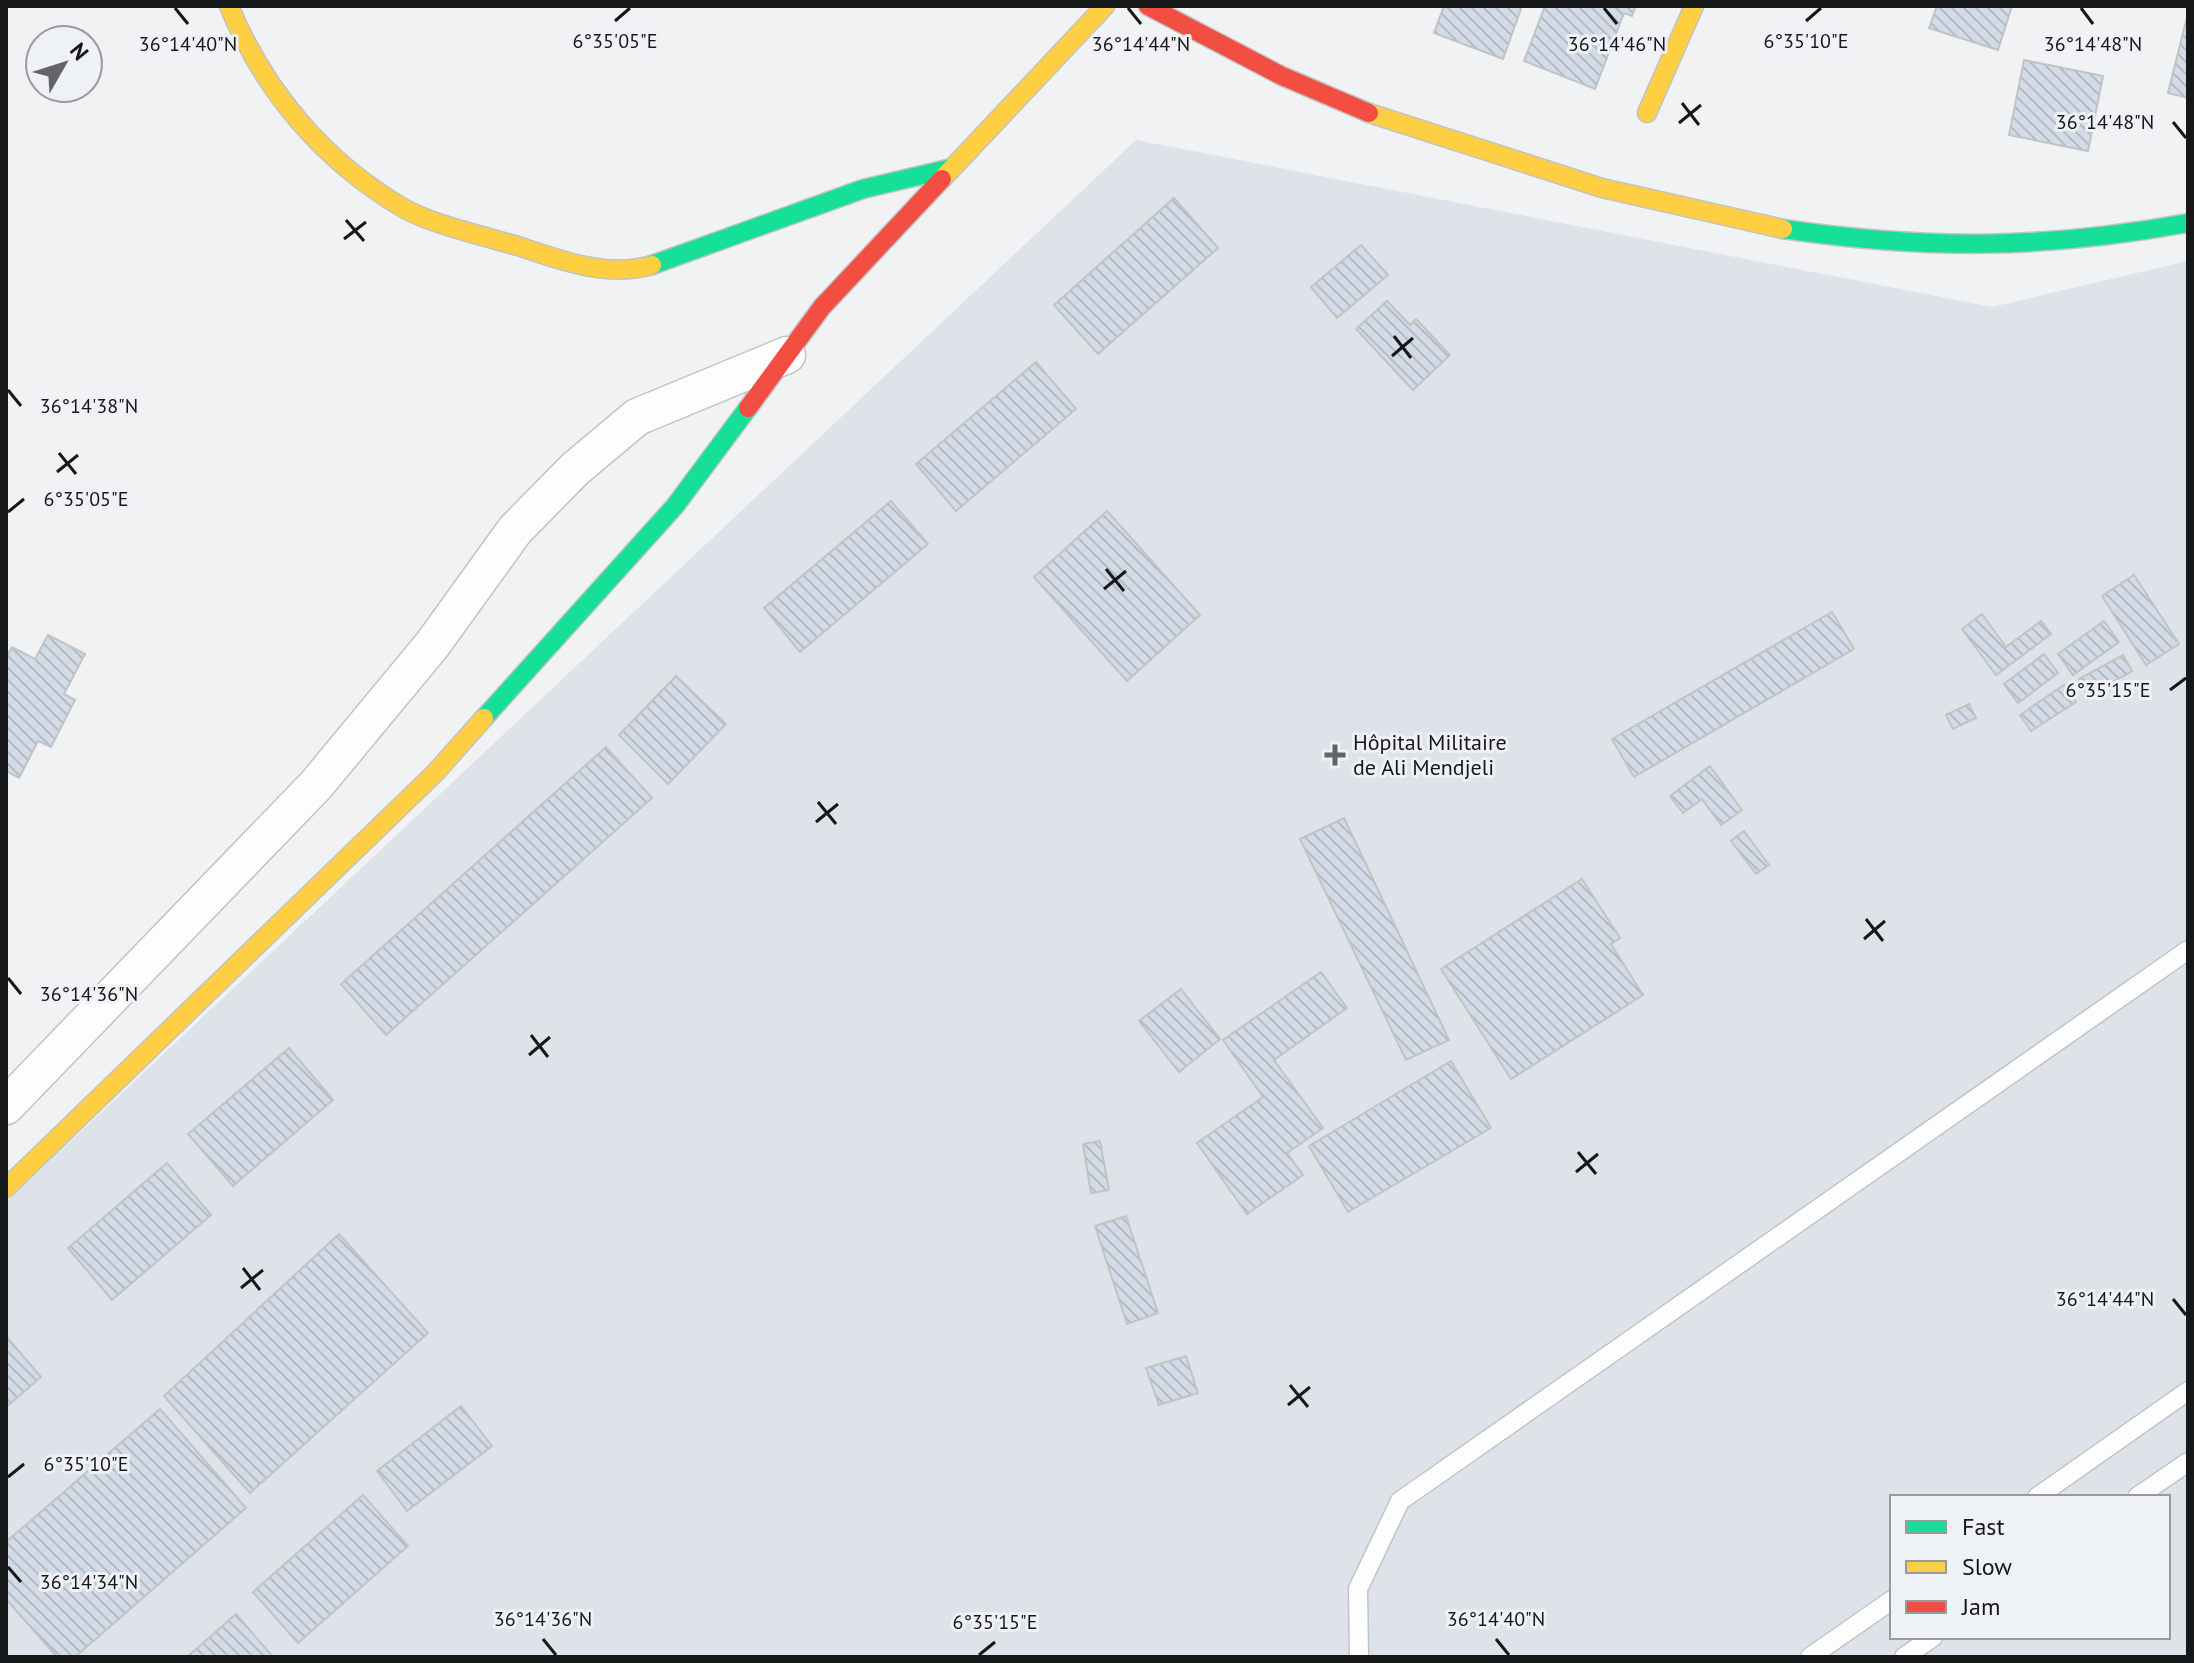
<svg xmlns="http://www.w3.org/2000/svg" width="2194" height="1663" viewBox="0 0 2194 1663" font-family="'PT Sans',sans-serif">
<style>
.built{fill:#dee3e9;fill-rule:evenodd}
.building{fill:url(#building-back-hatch);stroke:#c1c3c5;stroke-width:2}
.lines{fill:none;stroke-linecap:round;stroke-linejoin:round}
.lane-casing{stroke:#c2c3c5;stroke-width:21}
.street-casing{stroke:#c2c3c5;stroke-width:39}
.fast-casing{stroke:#c2c3c5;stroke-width:21}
.slow-casing{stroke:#c2c3c5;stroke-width:21}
.jam-casing{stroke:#c2c3c5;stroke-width:21}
.lane{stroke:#fdfdfd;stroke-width:18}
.street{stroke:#fdfdfd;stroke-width:36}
.fast{stroke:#16e098;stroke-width:18}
.slow{stroke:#ffcf43;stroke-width:18}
.jam{stroke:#f24e42;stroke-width:18}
.ticks{fill:none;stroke:#161719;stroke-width:3}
.poi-dot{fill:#626466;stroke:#eef1f6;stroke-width:3}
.labels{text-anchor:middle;stroke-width:6;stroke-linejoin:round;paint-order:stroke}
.poi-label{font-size:22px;fill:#161719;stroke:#eef1f6;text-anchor:start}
.ticks-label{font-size:20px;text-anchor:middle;fill:#161719;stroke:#eef1f6;stroke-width:6;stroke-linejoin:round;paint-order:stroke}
</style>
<defs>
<pattern id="building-back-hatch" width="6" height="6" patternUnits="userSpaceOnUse" patternTransform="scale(2)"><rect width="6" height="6" fill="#d2dbe6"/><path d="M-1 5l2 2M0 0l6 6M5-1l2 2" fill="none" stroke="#b4bbc5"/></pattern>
</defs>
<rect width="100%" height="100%" fill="#f0f2f4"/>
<path class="built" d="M1136 140 1992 307 2188 261V1657H6V1202ZM1892 1497H2168V1637H1892Z"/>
<g class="building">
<polygon points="1444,6 1522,6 1503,59 1434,33"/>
<polygon points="1545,6 1636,6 1632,16 1624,13 1595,89 1524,61"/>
<polygon points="1937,6 2012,6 1998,50 1929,28"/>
<polygon points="2188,13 2188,98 2168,93"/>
<polygon points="2024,60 2103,76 2088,151 2009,135"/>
<polygon points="1174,198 1218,248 1098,354 1054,305"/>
<polygon points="1361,245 1388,275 1337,318 1311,287"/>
<polygon points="1387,301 1410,325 1416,319 1450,355 1413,390 1356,329"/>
<polygon points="1036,362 1076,409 956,511 916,464"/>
<polygon points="891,501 928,544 800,652 764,608"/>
<polygon points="1107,511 1200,615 1127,681 1034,577"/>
<polygon points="2134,575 2179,644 2146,665 2102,596"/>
<polygon points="1832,612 1854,649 1634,777 1612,739"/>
<polygon points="1982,614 2006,647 2041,621 2051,634 1996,675 1962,629"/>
<polygon points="2104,621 2119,642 2073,675 2058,654"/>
<polygon points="48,635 85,654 64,694 75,700 51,747 38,741 19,778 6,771 6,658 12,647 35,659"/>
<polygon points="2044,654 2058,673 2018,703 2004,684"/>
<polygon points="2123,655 2132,671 2088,696 2079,679"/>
<polygon points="676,676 726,724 668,784 619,735"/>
<polygon points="2064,685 2076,702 2031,731 2020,715"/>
<polygon points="1969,704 1976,718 1953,729 1946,715"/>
<polygon points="606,747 652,798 386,1035 341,984"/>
<polygon points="1710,766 1742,810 1721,825 1702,799 1683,813 1670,796"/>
<polygon points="1344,818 1449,1040 1406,1060 1300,839"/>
<polygon points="1744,831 1769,865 1756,874 1731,841"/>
<polygon points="1582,879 1620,938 1611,944 1643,995 1511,1079 1441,969"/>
<polygon points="1321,972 1347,1008 1274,1060 1323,1128 1287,1153 1303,1175 1247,1214 1197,1143 1263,1097 1223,1040"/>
<polygon points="1181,989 1220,1039 1179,1072 1139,1021"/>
<polygon points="289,1048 333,1100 233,1186 188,1134"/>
<polygon points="1451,1061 1491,1128 1348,1212 1309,1146"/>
<polygon points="1100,1141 1109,1190 1091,1193 1083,1144"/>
<polygon points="167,1163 211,1215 112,1300 68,1248"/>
<polygon points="1126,1216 1158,1313 1127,1324 1095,1226"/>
<polygon points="339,1234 428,1333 250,1493 164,1396"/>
<polygon points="6,1336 41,1377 6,1407"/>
<polygon points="1186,1356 1198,1393 1159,1405 1146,1368"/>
<polygon points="461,1406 492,1446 407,1511 377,1471"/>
<polygon points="160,1409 246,1508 75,1657 57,1657 6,1599 6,1542"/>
<polygon points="363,1495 408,1546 298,1643 253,1592"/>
<polygon points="236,1614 273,1657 187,1657"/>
</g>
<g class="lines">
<g class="lane-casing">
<g id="lane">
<polyline points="2037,1497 2188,1391"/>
<polyline points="2137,1497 2188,1462"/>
<polyline points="1359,1657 1358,1589 1400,1501 2188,950"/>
<polyline points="1810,1657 1892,1600"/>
<polyline points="1904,1657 1933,1637"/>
</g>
</g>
<g class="street-casing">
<polyline id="street" points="6,1106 316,785 432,645 515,530 575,469 637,417 787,355"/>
</g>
<g class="fast-casing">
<g id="fast">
<path d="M1783 229C1927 250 2045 249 2188 223"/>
<polyline points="652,265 863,189 952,168"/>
<polyline points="484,718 675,506 748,408"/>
</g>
</g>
<g class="slow-casing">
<g id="slow">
<path d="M229 6C264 91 324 162 405 209 434 225 488 237 521 247 562 261 609 278 652 265"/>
<polyline points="1369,113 1602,188 1783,229"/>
<polyline points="1647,113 1694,6"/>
<polyline points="942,179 1105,6"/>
<polyline points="6,1188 435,773 484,718"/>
</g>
</g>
<g class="jam-casing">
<g id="jam">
<polyline points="1148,6 1282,76 1369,113"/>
<polyline points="748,408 822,307 942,179"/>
</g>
</g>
<use href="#lane" class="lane"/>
<use href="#street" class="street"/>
<use href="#fast" class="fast"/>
<use href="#slow" class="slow"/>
<use href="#jam" class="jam"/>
</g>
<path class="ticks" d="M175 8 188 24M1128 8 1141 24M1604 8 1617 24M2081 8 2093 24M615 21 630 8M1806 21 1821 8M1682 103 1699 125M2173 122 2186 138M1679 123 1701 105M346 220 364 241M344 239 366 222M1394 336 1411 358M1392 356 1413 338M8 390 21 406M59 453 76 474M57 472 78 455M8 512 24 499M1106 569 1124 591M1104 589 1126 571M2170 690 2186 678M818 802 836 824M816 822 838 804M1866 919 1883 941M1864 939 1885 921M8 978 21 994M531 1035 548 1057M529 1055 550 1037M1578 1152 1596 1174M1576 1172 1598 1154M243 1268 260 1290M241 1288 263 1270M2173 1299 2186 1315M1290 1385 1308 1407M1288 1405 1310 1387M8 1477 24 1464M8 1567 21 1582M543 1639 556 1655M1496 1639 1509 1655M979 1655 995 1642"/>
<path class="poi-dot" d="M1331 743h8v8h8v8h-8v8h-8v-8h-8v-8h8z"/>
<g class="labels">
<g class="poi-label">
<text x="1353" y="750">Hôpital Militaire<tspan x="1353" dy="25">de Ali Mendjeli</tspan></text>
</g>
</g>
<g class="ticks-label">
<text x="615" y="48">6°35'05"E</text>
<text x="1806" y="48">6°35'10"E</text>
<text x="188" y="51">36°14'40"N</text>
<text x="1141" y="51">36°14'44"N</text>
<text x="1617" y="51">36°14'46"N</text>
<text x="2093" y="51">36°14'48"N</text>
<text x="2105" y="129">36°14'48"N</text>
<text x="89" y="413">36°14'38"N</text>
<text x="86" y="506">6°35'05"E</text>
<text x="2108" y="697">6°35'15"E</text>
<text x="89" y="1001">36°14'36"N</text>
<text x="2105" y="1306">36°14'44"N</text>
<text x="86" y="1471">6°35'10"E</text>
<text x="89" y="1589">36°14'34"N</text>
<text x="543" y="1626">36°14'36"N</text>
<text x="1496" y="1626">36°14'40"N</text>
<text x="995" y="1629">6°35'15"E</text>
</g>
<rect width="2194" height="1663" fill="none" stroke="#161719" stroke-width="16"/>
<rect x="1890" y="1495" width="280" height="144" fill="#eef1f6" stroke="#989a9e" stroke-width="2"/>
<rect x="1906" y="1521" width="40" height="12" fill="#16e098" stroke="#989a9e" stroke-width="2"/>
<text x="1962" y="1535" font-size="24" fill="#161719">Fast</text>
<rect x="1906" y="1561" width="40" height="12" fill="#ffcf43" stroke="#989a9e" stroke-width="2"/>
<text x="1962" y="1575" font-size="24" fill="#161719">Slow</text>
<rect x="1906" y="1601" width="40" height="12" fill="#f24e42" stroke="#989a9e" stroke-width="2"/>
<text x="1962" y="1615" font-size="24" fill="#161719">Jam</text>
<g transform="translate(64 64) rotate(51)"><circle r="38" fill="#eef1f6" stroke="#989a9e" stroke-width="2"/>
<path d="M0-6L14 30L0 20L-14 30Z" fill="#626466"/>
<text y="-12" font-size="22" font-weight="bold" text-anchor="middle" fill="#161719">N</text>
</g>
</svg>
